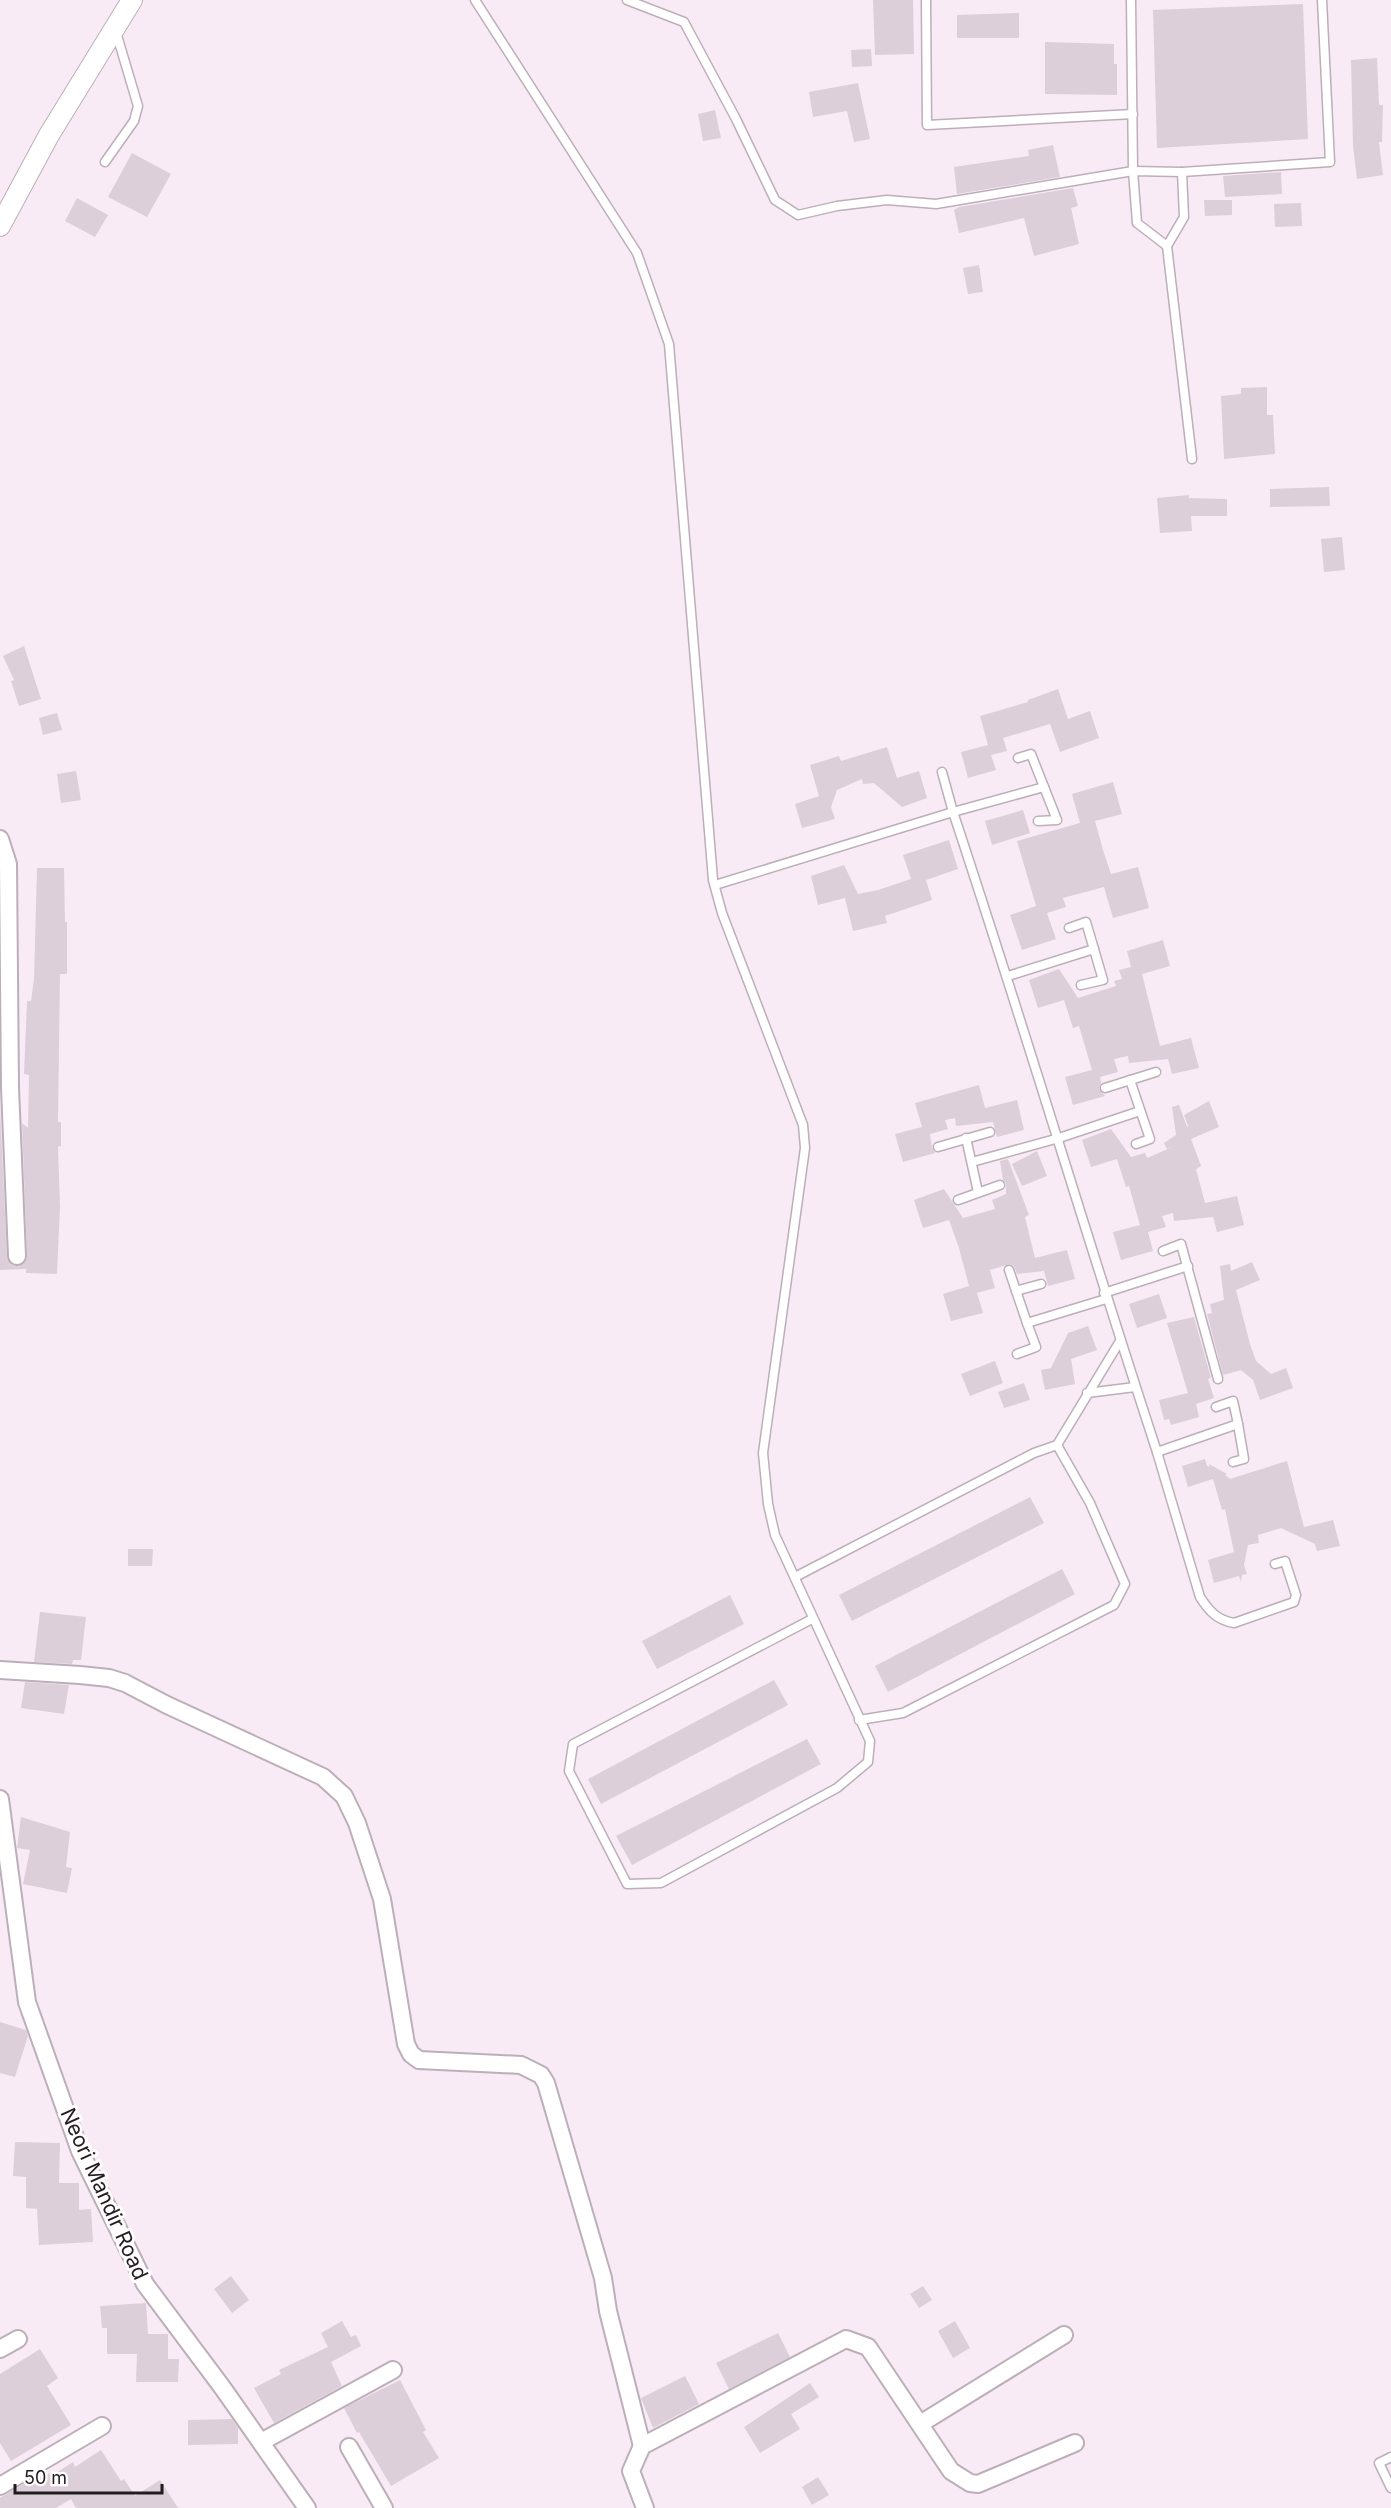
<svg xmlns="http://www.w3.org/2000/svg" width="1391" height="2508" viewBox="0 0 1391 2508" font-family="Inter,sans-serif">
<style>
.building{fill:#dccfd9}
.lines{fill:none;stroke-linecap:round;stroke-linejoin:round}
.service-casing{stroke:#bcafb9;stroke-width:11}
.minor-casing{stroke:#bcafb9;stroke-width:20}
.tertiary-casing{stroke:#bcafb9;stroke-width:22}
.service{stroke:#fff;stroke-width:8}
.minor{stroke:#fff;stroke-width:16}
.tertiary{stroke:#fff;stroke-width:20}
.labels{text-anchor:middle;stroke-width:6;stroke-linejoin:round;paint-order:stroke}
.street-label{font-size:21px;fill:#201c1f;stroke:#fffcfe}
</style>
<rect width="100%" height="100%" fill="#f9ebf6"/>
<g class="building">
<polygon points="873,0 913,0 914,54 875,55"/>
<polygon points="1303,4 1308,139 1157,148 1153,10"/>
<polygon points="1019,13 1019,38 957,38 957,15"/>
<polygon points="1045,42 1114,44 1114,64 1117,64 1117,95 1045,94"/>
<polygon points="871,49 872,66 852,67 851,50"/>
<polygon points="1377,58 1379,105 1383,105 1382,142 1379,142 1383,175 1357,179 1353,146 1351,60"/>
<polygon points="858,83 870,139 854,142 847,111 813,117 809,92"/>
<polygon points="715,110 721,138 703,141 698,114"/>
<polygon points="1053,145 1060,177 957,194 954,167 1029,156 1028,150"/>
<polygon points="132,153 171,174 147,217 108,197"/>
<polygon points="1281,172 1282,194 1225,197 1223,176"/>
<polygon points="1073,188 1078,206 1071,208 1079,244 1034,256 1024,218 959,233 954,210 959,207"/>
<polygon points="77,198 108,215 95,237 65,221"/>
<polygon points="1204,200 1232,200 1232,215 1205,216"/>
<polygon points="1301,203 1302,226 1275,227 1274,204"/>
<polygon points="979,265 983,292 968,294 963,268"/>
<polygon points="1267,387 1267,415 1273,415 1275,454 1224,459 1221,396 1241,394 1241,388"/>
<polygon points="1329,487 1330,506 1270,507 1270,489"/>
<polygon points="1189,495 1189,498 1227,499 1227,516 1191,516 1192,531 1160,533 1157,498"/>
<polygon points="1342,537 1345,570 1324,572 1321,539"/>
<polygon points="24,646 41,699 19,706 11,681 14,680 3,656"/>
<polygon points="1058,689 1068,719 1090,711 1099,738 1060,752 1050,724 1003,738 1007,751 991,755 996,770 968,778 961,752 988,745 980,716 1028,702 1028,700"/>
<polygon points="57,713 62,730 43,735 39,718"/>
<polygon points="887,747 897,778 919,771 927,798 902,807 874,783 863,784 862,779 837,790 831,807 835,819 802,828 795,804 819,796 810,765 839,756 841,761"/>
<polygon points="76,771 81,800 61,803 57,774"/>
<polygon points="1113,782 1122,814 1095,821 1103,850 1111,874 1138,867 1149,908 1113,918 1104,887 1063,898 1066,907 1047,913 1056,939 1022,950 1010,915 1036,906 1017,841 1080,823 1072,794"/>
<polygon points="1023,810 1030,833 992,845 985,821"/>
<polygon points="949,840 958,869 926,880 932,900 885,916 887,923 853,931 845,898 818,905 811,876 844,865 858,894 878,890 911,879 903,855"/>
<polygon points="37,868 64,868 65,922 67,922 67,974 60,974 58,1122 61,1122 61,1146 58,1147 60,1207 57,1274 26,1273 26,1269 0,1270 0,1107 7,1257 12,1265 18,1266 26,1261 27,1256 22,1123 28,1128 29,1075 24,1074 25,1049 27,1001 31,1001 34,979"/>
<polygon points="1163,940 1170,966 1142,974 1160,1046 1191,1038 1199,1068 1172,1074 1168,1059 1129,1063 1128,1056 1114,1059 1118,1072 1100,1077 1101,1083 1099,1089 1105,1096 1073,1105 1065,1077 1092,1070 1079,1026 1073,1028 1064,1000 1038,1008 1029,980 1059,969 1078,998 1116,986 1114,981 1122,979 1119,970 1131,967 1127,951"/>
<polygon points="979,1085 985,1108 1017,1100 1024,1130 997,1137 993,1122 956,1126 955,1118 945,1120 948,1129 930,1134 932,1148 935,1153 903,1162 895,1134 922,1127 915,1103"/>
<polygon points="1209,1101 1219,1127 1191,1139 1201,1166 1196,1169 1205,1203 1237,1196 1244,1225 1217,1232 1213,1217 1174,1221 1173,1213 1162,1216 1166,1227 1148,1232 1153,1251 1121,1260 1113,1232 1140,1225 1129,1186 1126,1187 1117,1159 1091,1167 1082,1140 1111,1129 1131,1157 1145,1153 1147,1158 1177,1145 1167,1149 1164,1143 1176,1135 1172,1107 1179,1105 1187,1127 1188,1126 1184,1115"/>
<polygon points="1037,1151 1047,1176 1022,1186 1012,1164"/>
<polygon points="1008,1159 1029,1215 1025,1217 1035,1258 1067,1250 1075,1279 1048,1286 1044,1271 1017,1274 1014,1266 1010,1264 990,1270 995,1288 977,1293 983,1313 951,1321 943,1294 969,1286 959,1248 949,1220 923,1228 914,1200 944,1189 963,1218 995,1209 992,1200 1006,1194 1006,1183 1003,1180 1000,1161"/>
<polygon points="1252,1262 1260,1280 1236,1290 1250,1344 1256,1361 1271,1374 1286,1368 1293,1388 1260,1400 1253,1380 1241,1370 1223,1375 1207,1314 1212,1313 1210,1304 1224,1300 1220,1266 1230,1264 1231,1271"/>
<polygon points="1159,1294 1167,1318 1137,1328 1129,1304"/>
<polygon points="1194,1317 1211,1378 1208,1379 1214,1398 1196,1404 1199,1417 1171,1425 1169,1419 1164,1420 1159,1400 1188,1393 1167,1323"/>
<polygon points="1088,1326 1097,1350 1071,1359 1075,1384 1045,1390 1041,1370 1051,1368 1068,1333"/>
<polygon points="995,1361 1003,1383 970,1396 961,1374"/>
<polygon points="1024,1383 1030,1400 1004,1408 998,1392"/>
<polygon points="1205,1459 1207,1466 1210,1467 1209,1464 1227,1474 1225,1475 1230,1479 1287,1461 1304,1527 1333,1520 1340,1546 1317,1551 1315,1544 1281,1528 1258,1535 1259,1543 1248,1545 1244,1565 1247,1574 1242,1575 1241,1582 1239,1576 1214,1583 1208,1560 1234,1552 1225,1509 1222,1510 1213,1479 1188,1487 1182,1466"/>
<polygon points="1030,1497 1044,1523 852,1621 839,1595"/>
<polygon points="128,1549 153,1549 152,1566 128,1566"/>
<polygon points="1062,1569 1075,1594 888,1692 875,1666"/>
<polygon points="730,1595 744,1624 657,1669 642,1641"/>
<polygon points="40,1612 86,1617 81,1660 73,1660 72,1664 34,1662"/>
<polygon points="774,1680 788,1705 601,1804 588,1779"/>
<polygon points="25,1682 69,1685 64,1714 21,1708"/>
<polygon points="807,1739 821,1764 632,1865 616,1836"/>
<polygon points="21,1817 70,1832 66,1867 72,1868 67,1893 23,1884 30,1850 17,1848"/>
<polygon points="0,2022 26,2030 28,2036 15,2077 0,2073"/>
<polygon points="15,2142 60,2143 59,2183 79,2183 79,2210 91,2209 93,2242 39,2245 37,2209 26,2208 26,2177 13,2176"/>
<polygon points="231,2276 249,2300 232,2313 214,2289"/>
<polygon points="923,2286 932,2300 919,2308 910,2294"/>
<polygon points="146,2303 148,2334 168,2334 168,2359 179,2359 178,2382 136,2382 137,2354 107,2354 107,2328 102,2328 100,2306"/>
<polygon points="342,2321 351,2337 356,2335 361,2346 331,2362 342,2386 274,2423 254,2388 281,2374 279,2370 328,2347 321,2333"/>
<polygon points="955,2321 970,2348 953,2358 938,2331"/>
<polygon points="778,2333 790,2357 729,2389 716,2363"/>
<polygon points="40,2349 58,2378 47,2386 71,2425 11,2461 0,2443 0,2374"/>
<polygon points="685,2376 699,2404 653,2428 641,2398"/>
<polygon points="400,2380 426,2430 423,2432 439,2458 391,2486 359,2432 357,2433 344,2408"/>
<polygon points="810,2383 819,2397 791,2414 800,2429 760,2453 744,2427"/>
<polygon points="232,2419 238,2428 238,2444 188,2445 188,2420"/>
<polygon points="101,2450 121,2481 124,2479 135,2496 160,2480 178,2508 76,2508 71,2499 56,2508 0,2508 0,2498 3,2496 31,2480 34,2483 51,2472 53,2475 73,2462 75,2467"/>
<polygon points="818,2477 829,2495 812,2505 802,2487"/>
</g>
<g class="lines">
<g class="service-casing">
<g id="service">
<polyline points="475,0 637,253 669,344 713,880 722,913 803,1125 805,1148 763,1453 768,1504 775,1535 870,1741 868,1762 837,1788 661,1883 627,1884 569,1771 573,1744 812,1619"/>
<polyline points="627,0 684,22 736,119 775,200 798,215 837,206 887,200 936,204 1133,171 1182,172 1330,162 1322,0"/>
<polyline points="926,0 927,125 1133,114"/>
<polyline points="1131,0 1133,171 1137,223 1167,246 1184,217 1182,172"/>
<polyline points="105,162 134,121 138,106 116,32"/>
<polyline points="1167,246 1192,459"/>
<polyline points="1018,758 1031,754 1057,820 1038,821"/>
<polyline points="942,772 953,812 1044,787"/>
<path d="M715 885 953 812C1024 1025 1087 1239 1157 1452L1238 1424 1233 1401 1216 1407"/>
<polyline points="1069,928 1086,922 1103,980 1081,985"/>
<polyline points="1008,976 1094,949"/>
<polyline points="1130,1080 1150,1139 1136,1144"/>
<polyline points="1105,1088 1156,1072"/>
<polyline points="966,1138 978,1192"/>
<polyline points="938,1147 990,1132"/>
<polyline points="972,1162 1059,1138 1140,1111"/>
<polyline points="958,1200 1000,1185"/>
<polyline points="1163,1251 1181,1244 1218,1379"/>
<polyline points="1009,1270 1027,1323 1106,1299"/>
<polyline points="1016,1291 1041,1284"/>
<polyline points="1104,1293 1188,1266"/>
<polyline points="1017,1354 1036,1347 1027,1323"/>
<polyline points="1087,1393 1135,1387"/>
<polyline points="1057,1445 1120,1341"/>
<path d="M1157 1452 1200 1597C1209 1611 1217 1620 1234 1623L1294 1602 1296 1595 1285 1561 1275 1564"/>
<polyline points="1233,1462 1244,1459 1238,1424"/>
<polyline points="795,1577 1034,1453 1057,1445 1090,1503 1125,1584 1114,1605 903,1713 859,1720"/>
<polyline points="1391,2457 1379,2463 1391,2488"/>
</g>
</g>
<g class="minor-casing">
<g id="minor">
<polyline points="0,839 8,864 10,1088 17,1256"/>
<polyline points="0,1670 80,1675 109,1678 125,1683 167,1705 323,1777 344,1796 357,1823 382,1899 406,2044 411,2054 419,2060 521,2065 541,2075 546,2083 603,2278 608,2311 642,2446"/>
<polyline points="0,1799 27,2002 80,2151 145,2284 222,2387 307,2508"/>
<polyline points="0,2349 18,2339"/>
<polyline points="920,2424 1064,2335"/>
<polyline points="261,2442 393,2370"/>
<polyline points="349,2447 384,2508"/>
<polyline points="0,2486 102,2426"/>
<polyline points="645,2508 631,2471 642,2446 846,2339 868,2347 951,2471 970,2483 978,2484 1075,2443"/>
</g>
</g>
<g class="tertiary-casing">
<polyline id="tertiary" points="0,226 49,135 132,0"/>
</g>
<use href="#service" class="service"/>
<use href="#minor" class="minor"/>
<use href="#tertiary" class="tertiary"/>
</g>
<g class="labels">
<g class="street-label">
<text transform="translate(104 2194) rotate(66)" y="7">Neori Mandir Road</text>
</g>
</g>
<path d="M15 2484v9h147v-9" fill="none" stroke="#201c1f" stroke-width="3"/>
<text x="24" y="2484" font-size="18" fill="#201c1f" stroke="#fffcfe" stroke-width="4.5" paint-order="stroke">50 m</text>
</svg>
